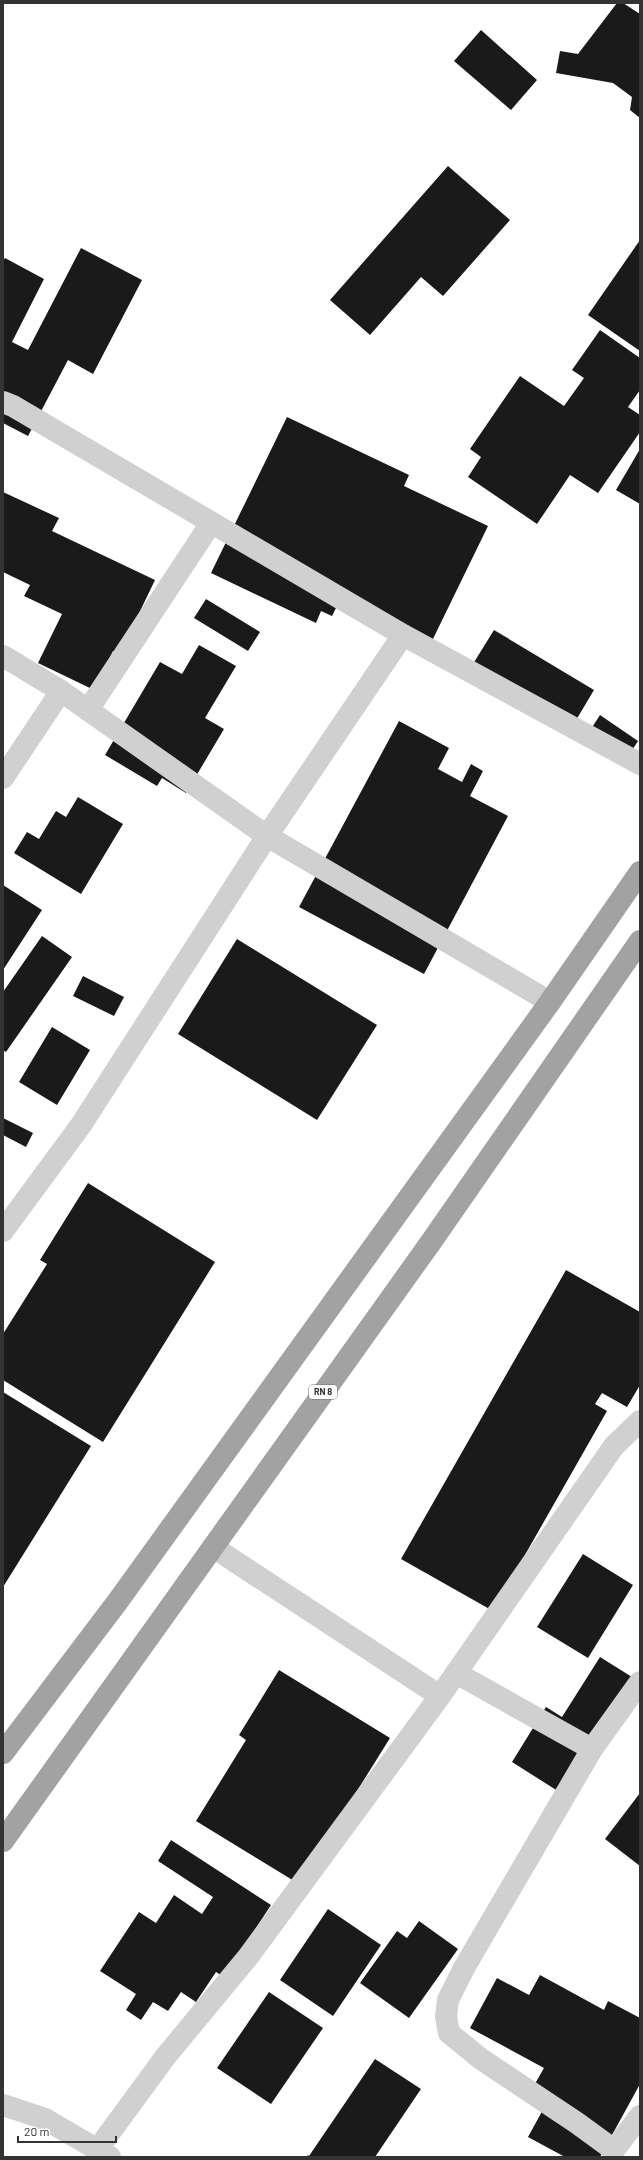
<svg xmlns="http://www.w3.org/2000/svg" width="643" height="2160" viewBox="0 0 643 2160" font-family="Barlow,sans-serif">
<style>
.building{fill:#1a1a1a}
.lines{fill:none;stroke-linecap:round;stroke-linejoin:round}
.minor{stroke:#d0d0d0;stroke-width:22}
.trunk{stroke:#a2a2a2;stroke-width:22}
.labels{text-anchor:middle;stroke-width:4;stroke-linejoin:round;paint-order:stroke}
.shield{fill:#fff;stroke:#707070;stroke-width:1}
.shield-label{font-size:9px;font-weight:bold;fill:#333}
</style>
<rect width="100%" height="100%" fill="#fff"/>
<g class="building">
<polygon points="617,3 623,3 640,14 640,118 630,110 632,97 613,83 556,73 560,51 578,54"/>
<polygon points="481,30 537,80 511,110 454,61"/>
<polygon points="448,166 510,220 443,296 421,277 370,335 330,300"/>
<polygon points="640,240 640,351 588,315"/>
<polygon points="81,248 142,280 93,374 68,360 28,436 3,423 3,261 5,258 44,279 12,342 28,350"/>
<polygon points="600,330 640,358 640,390 628,407 640,415 640,432 598,493 570,475 537,524 468,477 481,457 470,449 520,376 564,406 584,378 572,370"/>
<polygon points="287,417 409,475 404,486 488,526 430,645 339,602 332,616 321,611 316,623 211,573"/>
<polygon points="640,449 640,504 616,490"/>
<polygon points="3,492 59,518 52,531 155,580 119,655 113,651 94,690 38,663 62,614 24,596 30,585 3,572"/>
<polygon points="206,599 260,632 248,651 194,618"/>
<polygon points="494,630 594,690 569,732 468,672"/>
<polygon points="199,645 236,666 205,718 224,729 186,793 162,778 157,786 105,755 160,662 182,674"/>
<polygon points="600,715 638,741 627,758 589,732"/>
<polygon points="399,721 449,748 438,769 462,782 471,764 483,771 470,796 508,816 424,974 299,907"/>
<polygon points="78,797 123,824 81,894 14,853 27,832 39,839 56,811 66,817"/>
<polygon points="3,885 42,910 3,970"/>
<polygon points="42,936 72,957 6,1052 3,1050 3,992"/>
<polygon points="237,939 377,1025 317,1120 178,1034"/>
<polygon points="83,976 124,997 114,1016 73,996"/>
<polygon points="52,1027 90,1050 57,1105 19,1082"/>
<polygon points="3,1118 33,1133 26,1147 3,1135"/>
<polygon points="88,1183 215,1262 103,1442 3,1380 3,1334 47,1264 40,1260"/>
<polygon points="566,1270 640,1312 640,1385 627,1407 602,1393 595,1404 607,1411 493,1611 401,1559"/>
<polygon points="3,1392 91,1446 3,1587"/>
<polygon points="583,1554 633,1585 588,1658 537,1627"/>
<polygon points="600,1657 640,1682 572,1800 512,1762 546,1707 562,1717"/>
<polygon points="279,1670 390,1738 299,1884 196,1821 246,1740 239,1735"/>
<polygon points="640,1793 640,1866 605,1839"/>
<polygon points="171,1840 271,1905 224,1977 216,1972 196,2002 181,1992 168,2011 153,2002 141,2020 126,2010 136,1994 100,1971 139,1912 156,1923 174,1895 202,1914 213,1897 158,1861"/>
<polygon points="328,1909 381,1945 333,2016 280,1980"/>
<polygon points="419,1921 458,1949 409,2018 360,1983 397,1931 407,1938"/>
<polygon points="540,1975 604,2010 608,2001 640,2018 640,2084 600,2157 565,2157 528,2137 545,2106 528,2096 544,2068 470,2028 497,1978 529,1995"/>
<polygon points="269,1992 323,2028 271,2104 217,2068"/>
<polygon points="375,2059 421,2089 375,2157 306,2157 308,2155 309,2156"/>
</g>
<g class="lines">
<g class="minor">
<polyline points="3,402 13,406 403,635 640,764"/>
<polyline points="3,656 61,691 267,836 550,1002"/>
<polyline points="88,710 211,523"/>
<polyline points="3,778 61,691"/>
<polyline points="3,1231 81,1125 267,836 403,635"/>
<polyline points="213,1547 440,1696"/>
<polyline points="456,1673 592,1749"/>
<polyline points="640,1682 592,1749 464,1968 448,2000 446,2017 449,2033 481,2059 577,2123 614,2150 640,2116"/>
<polyline points="3,2105 45,2119 110,2157"/>
<polyline points="97,2150 166,2056 248,1957 440,1696 614,1446 640,1421"/>
</g>
<g class="trunk">
<polyline points="3,1753 118,1601 550,1002 640,872"/>
<polyline points="3,1841 431,1242 640,941"/>
</g>
</g>
<g class="labels">
<rect class="shield" x="309" y="1385" width="28" height="14" rx="3"/>
<g class="shield-label">
<text x="323" y="1395">RN 8</text>
</g>
</g>
<rect width="643" height="2160" fill="none" stroke="#333333" stroke-width="8"/>
<path d="M18 2136v6h98v-6" fill="none" stroke="#333333" stroke-width="2"/>
<text x="24" y="2136" font-size="12" fill="#333333" stroke="#ffffff" stroke-width="3" paint-order="stroke">20 m</text>
</svg>
